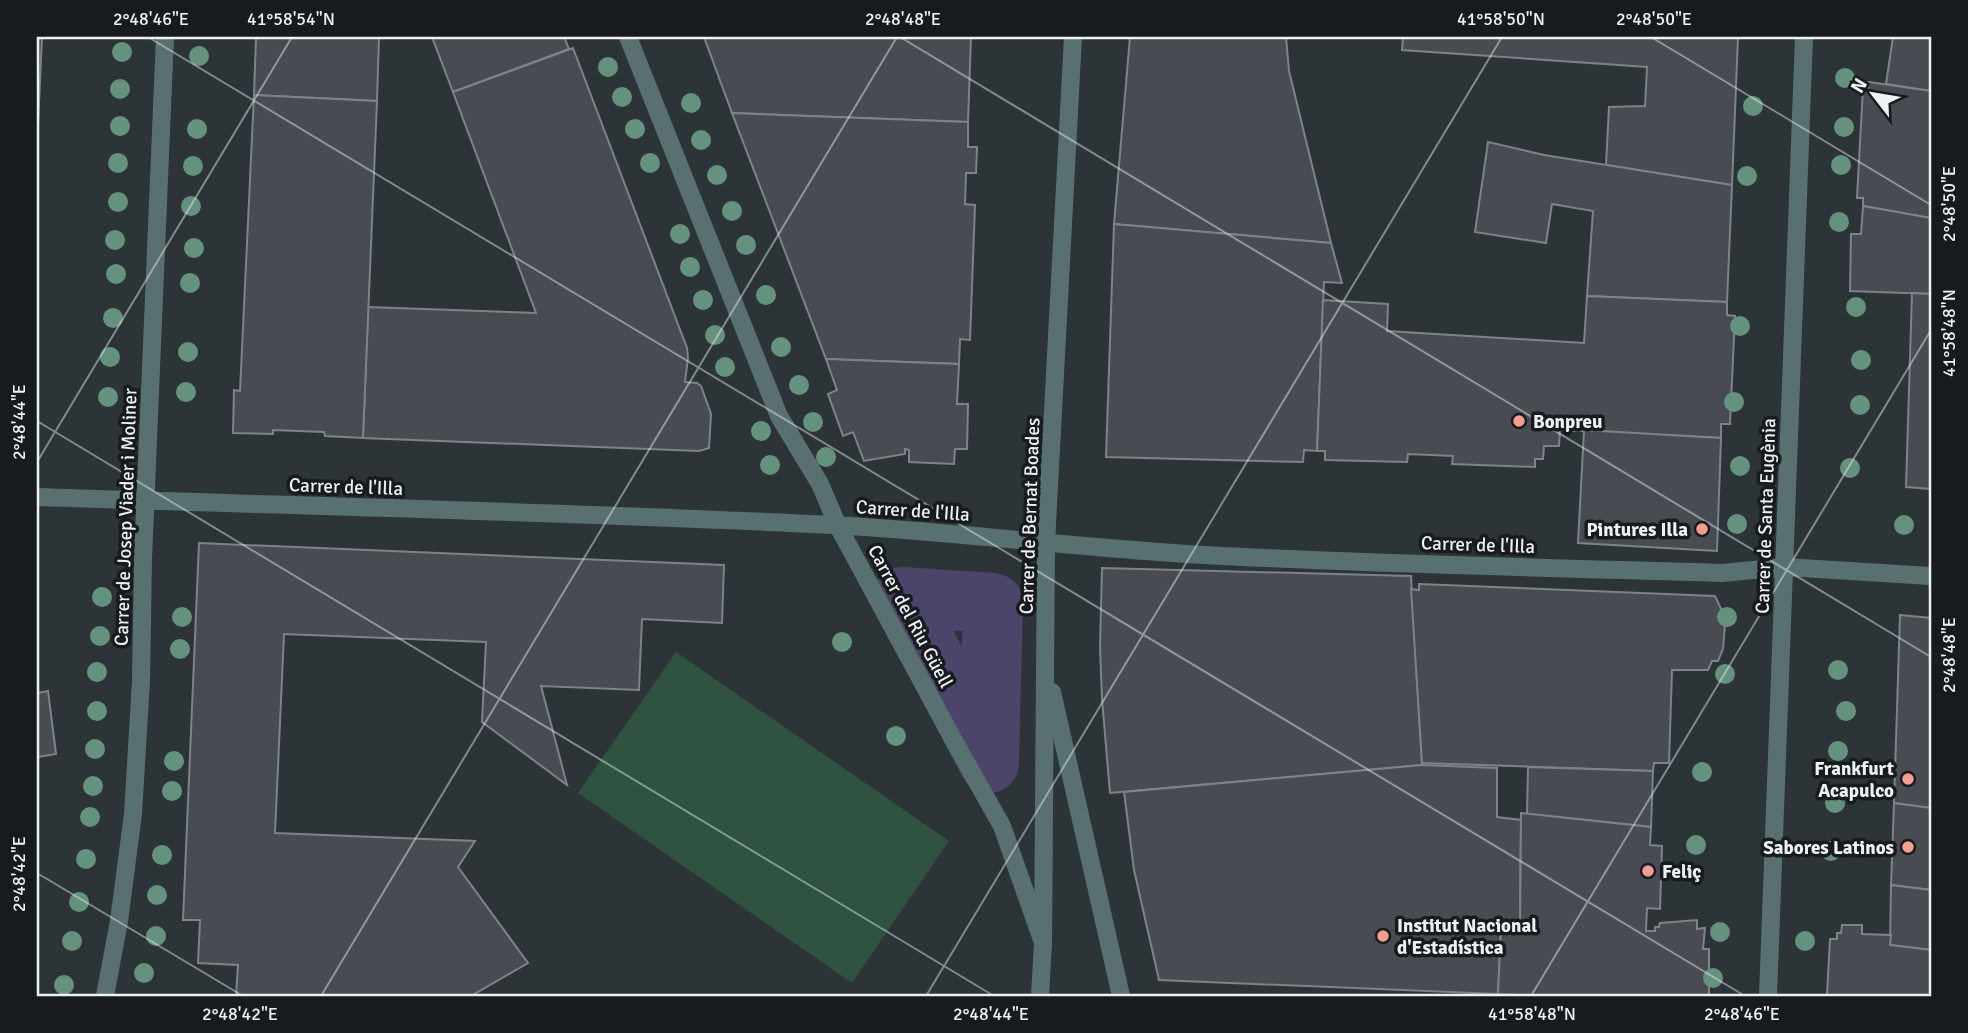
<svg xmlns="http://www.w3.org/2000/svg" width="1968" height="1033" viewBox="0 0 1968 1033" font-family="Signika,sans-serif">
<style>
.green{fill:#2f5241}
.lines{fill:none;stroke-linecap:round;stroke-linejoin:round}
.canal{stroke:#4b456a;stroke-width:60}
.building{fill:#484c52;stroke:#7e8289;stroke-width:2}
.pedestrian{stroke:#597070;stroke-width:18}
.minor{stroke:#597070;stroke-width:18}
.tree{fill:#65927f}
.ticks{fill:none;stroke:#ecf1f3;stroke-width:2;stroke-opacity:0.45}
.poi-dot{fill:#f59d90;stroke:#181b1d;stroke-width:2.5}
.labels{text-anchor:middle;stroke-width:7;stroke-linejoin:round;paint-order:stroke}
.poi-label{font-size:19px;font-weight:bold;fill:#ecf1f3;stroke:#181b1d;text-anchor:start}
.street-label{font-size:19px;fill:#ecf1f3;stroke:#181b1d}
.neatline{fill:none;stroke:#ecf1f3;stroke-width:2.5}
.ticks-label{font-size:18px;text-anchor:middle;fill:#ecf1f3}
</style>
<rect width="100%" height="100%" fill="#2d3438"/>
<polygon class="green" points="676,652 949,841 852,983 578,793"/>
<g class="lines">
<polygon class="canal" points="902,597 993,603 989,763"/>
</g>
<g class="building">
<polygon points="37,37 42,37 37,148"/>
<polygon points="256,37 379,37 377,101 254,95"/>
<polygon points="432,37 564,37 569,49 453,92"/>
<polygon points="704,37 971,37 968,122 732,113"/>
<polygon points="1130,37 1286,37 1289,71 1331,243 1114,224"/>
<polygon points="1403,37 1738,37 1732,185 1606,165 1609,107 1645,106 1647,67 1402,50"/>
<polygon points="1893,37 1931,37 1931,91 1886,84"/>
<polygon points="573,48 687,348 688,358 685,382 697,383 701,386 711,414 709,448 699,451 363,438 368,307 536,313 453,92"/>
<polygon points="1869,82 1931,91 1931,218 1863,206 1863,198 1857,198 1863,88 1868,88"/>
<polygon points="254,95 377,101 363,438 325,436 324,432 273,430 273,434 233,433 234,390 240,391"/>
<polygon points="732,113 968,122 968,147 977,147 976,173 966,173 965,204 975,205 970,340 960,339 959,364 826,359"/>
<polygon points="1488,142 1544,155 1732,185 1727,302 1587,296 1593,211 1552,204 1546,243 1475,232"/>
<polygon points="1863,206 1931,218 1931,294 1850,291 1851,234 1861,234"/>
<polygon points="1114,224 1331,243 1342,283 1324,282 1317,451 1304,450 1303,462 1106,457"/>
<polygon points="1912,293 1931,294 1931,489 1906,487"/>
<polygon points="1587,296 1727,302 1727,315 1735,316 1730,424 1721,424 1721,438 1560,430 1559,446 1544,446 1543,459 1535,459 1535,467 1452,464 1453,456 1408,454 1407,462 1325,460 1325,451 1317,451 1323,300 1388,304 1387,331 1584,343"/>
<polygon points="826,359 959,364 957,404 968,404 967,449 955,449 954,464 909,462 909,450 905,449 905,454 864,461 853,432 843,436 828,394 837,390"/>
<polygon points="1584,430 1721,438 1717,551 1578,543"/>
<polygon points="199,543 724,565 722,623 642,619 639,690 541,686 567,785 482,722 486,642 284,634 275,833 475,841 458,867 528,963 471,996 236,996 238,965 198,963 200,920 183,920"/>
<polygon points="1102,568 1411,576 1422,765 1110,793 1102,699 1100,647"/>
<polygon points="1419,584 1715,596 1722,611 1725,624 1723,649 1718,661 1712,661 1708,670 1672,670 1669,763 1654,763 1653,771 1422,763 1411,589 1419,590"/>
<polygon points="1900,615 1931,618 1931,808 1894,803"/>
<polygon points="48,691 56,754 37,757 37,693"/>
<polygon points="1422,765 1497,768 1497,817 1521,820 1520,928 1501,927 1498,994 1159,980 1134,870 1124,792"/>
<polygon points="1528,767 1653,771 1651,827 1527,814"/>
<polygon points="1894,803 1931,808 1931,890 1891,885"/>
<polygon points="1521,813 1651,827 1650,845 1662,846 1660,909 1647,908 1646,931 1655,931 1655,927 1659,927 1660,923 1697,920 1697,929 1705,928 1703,949 1709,949 1709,996 1542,996 1498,994 1501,927 1520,928"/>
<polygon points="1891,885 1931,890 1931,950 1890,945"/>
<polygon points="1842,925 1862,925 1862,934 1891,935 1890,945 1931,950 1931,996 1827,995 1830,939 1837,939 1837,933 1841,933"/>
</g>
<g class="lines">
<polyline class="pedestrian" points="628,37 779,416 820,484 838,526 954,741 1002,826 1042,940"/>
<g class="minor">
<path d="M37 497C302 506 568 512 833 525 963 532 1092 550 1222 556 1388 564 1555 568 1722 573L1785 567 1931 576"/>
<polyline points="1052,692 1121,996"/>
<polyline points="105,996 119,921 133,814 141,681 143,558 165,37"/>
<polyline points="1040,996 1043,943 1046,542 1073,37"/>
<polyline points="1768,996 1804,37"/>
</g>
</g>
<g class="tree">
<circle cx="122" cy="52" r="10"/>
<circle cx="199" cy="56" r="10"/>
<circle cx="608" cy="67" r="10"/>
<circle cx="1845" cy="78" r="10"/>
<circle cx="120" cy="89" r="10"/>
<circle cx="622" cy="97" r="10"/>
<circle cx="691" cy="103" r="10"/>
<circle cx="1753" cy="106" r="10"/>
<circle cx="120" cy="126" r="10"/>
<circle cx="1844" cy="127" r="10"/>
<circle cx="197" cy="129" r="10"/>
<circle cx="635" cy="129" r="10"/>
<circle cx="701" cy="140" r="10"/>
<circle cx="118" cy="163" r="10"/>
<circle cx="650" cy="163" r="10"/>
<circle cx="1841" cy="165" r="10"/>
<circle cx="193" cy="166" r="10"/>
<circle cx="717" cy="175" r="10"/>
<circle cx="1747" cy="176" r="10"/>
<circle cx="118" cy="202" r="10"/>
<circle cx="191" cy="206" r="10"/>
<circle cx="732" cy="211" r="10"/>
<circle cx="1839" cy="222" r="10"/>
<circle cx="680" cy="234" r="10"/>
<circle cx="115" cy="240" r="10"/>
<circle cx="746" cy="245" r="10"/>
<circle cx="194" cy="248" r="10"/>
<circle cx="690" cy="267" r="10"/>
<circle cx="116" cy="274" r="10"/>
<circle cx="190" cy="283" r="10"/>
<circle cx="766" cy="295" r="10"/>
<circle cx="703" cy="300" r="10"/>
<circle cx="1856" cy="307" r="10"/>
<circle cx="113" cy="318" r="10"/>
<circle cx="1740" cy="326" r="10"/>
<circle cx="715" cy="335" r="10"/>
<circle cx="781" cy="347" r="10"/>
<circle cx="188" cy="352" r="10"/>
<circle cx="110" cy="357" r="10"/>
<circle cx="1861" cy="360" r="10"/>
<circle cx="725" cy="367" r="10"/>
<circle cx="799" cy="385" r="10"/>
<circle cx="186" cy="392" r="10"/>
<circle cx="108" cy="397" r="10"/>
<circle cx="1734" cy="402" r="10"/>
<circle cx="1860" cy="405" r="10"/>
<circle cx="813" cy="422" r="10"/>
<circle cx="761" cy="431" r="10"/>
<circle cx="826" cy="457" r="10"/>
<circle cx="770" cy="465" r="10"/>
<circle cx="1740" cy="466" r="10"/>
<circle cx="1850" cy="468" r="10"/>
<circle cx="1737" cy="524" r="10"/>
<circle cx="1904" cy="525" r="10"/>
<circle cx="102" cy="597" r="10"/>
<circle cx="182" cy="617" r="10"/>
<circle cx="1727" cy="617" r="10"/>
<circle cx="100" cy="636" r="10"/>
<circle cx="842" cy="642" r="10"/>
<circle cx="180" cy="649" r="10"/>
<circle cx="1838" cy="670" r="10"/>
<circle cx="97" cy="672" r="10"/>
<circle cx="1725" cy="674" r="10"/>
<circle cx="97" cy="711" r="10"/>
<circle cx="1846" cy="711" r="10"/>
<circle cx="896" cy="736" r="10"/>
<circle cx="95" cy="749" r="10"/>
<circle cx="1838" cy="751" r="10"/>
<circle cx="174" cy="761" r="10"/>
<circle cx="1702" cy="772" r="10"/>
<circle cx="93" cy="786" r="10"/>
<circle cx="172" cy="791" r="10"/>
<circle cx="1835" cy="803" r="10"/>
<circle cx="90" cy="817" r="10"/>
<circle cx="1696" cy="845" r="10"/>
<circle cx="1831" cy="851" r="10"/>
<circle cx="162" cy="855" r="10"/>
<circle cx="86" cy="859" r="10"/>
<circle cx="157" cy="895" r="10"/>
<circle cx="79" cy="902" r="10"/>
<circle cx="1720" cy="932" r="10"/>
<circle cx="156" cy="936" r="10"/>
<circle cx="72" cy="941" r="10"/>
<circle cx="1805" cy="941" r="10"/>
<circle cx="144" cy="973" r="10"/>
<circle cx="1713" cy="978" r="10"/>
<circle cx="64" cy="985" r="10"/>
</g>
<path class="ticks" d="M148 37 1745 996M900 37 1931 657M1651 37 1931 205M37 421 994 996M37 462 292 37M37 873 243 996M321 996 897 37M926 996 1502 37M1531 996 1931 330"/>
<g class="poi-dot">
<circle cx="1519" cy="421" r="7"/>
<circle cx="1702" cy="529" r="7"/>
<circle cx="1908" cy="779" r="7"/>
<circle cx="1908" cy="847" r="7"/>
<circle cx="1648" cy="871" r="7"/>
<circle cx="1383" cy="936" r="7"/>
</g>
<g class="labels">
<g class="poi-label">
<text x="1533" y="428">Bonpreu</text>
<text x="1688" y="536" text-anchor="end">Pintures Illa</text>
<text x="1894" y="775" text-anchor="end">Frankfurt<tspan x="1894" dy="22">Acapulco</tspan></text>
<text x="1894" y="854" text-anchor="end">Sabores Latinos</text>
<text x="1662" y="878">Feliç</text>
<text x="1397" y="932">Institut Nacional<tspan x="1397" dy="22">d'Estadística</tspan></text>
</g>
<g class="street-label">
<text transform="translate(346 486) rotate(2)" y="7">Carrer de l'Illa</text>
<text transform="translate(913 510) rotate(4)" y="7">Carrer de l'Illa</text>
<text transform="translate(1029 516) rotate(-88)" y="7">Carrer de Bernat Boades</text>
<text transform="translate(1765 516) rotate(-88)" y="7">Carrer de Santa Eugènia</text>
<text transform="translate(125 517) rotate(-88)" y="7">Carrer de Josep Viader i Moliner</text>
<text transform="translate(1478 544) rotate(2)" y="7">Carrer de l'Illa</text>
<text transform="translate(911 616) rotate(62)" y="7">Carrer del Riu Güell</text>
</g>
</g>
<rect width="1968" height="1033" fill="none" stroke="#181b1d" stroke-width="77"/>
<g transform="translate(1873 94) rotate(301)" stroke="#181b1d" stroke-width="5" paint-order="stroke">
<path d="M0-5L12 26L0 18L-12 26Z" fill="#ecf1f3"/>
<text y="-10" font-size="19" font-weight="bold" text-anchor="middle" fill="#ecf1f3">N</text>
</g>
<rect x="38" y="38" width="1892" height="957" class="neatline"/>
<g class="ticks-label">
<text x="151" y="25">2°48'46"E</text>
<text x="291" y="25">41°58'54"N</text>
<text x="903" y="25">2°48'48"E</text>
<text x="1501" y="25">41°58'50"N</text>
<text x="1654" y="25">2°48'50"E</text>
<text transform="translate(1949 204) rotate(-90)" y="6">2°48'50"E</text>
<text transform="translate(1949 333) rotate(-90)" y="6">41°58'48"N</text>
<text transform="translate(19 422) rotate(-90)" y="6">2°48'44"E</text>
<text transform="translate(1949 655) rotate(-90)" y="6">2°48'48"E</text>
<text transform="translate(19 874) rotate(-90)" y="6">2°48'42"E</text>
<text x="240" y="1020">2°48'42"E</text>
<text x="991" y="1020">2°48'44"E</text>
<text x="1532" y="1020">41°58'48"N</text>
<text x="1742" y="1020">2°48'46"E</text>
</g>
</svg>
